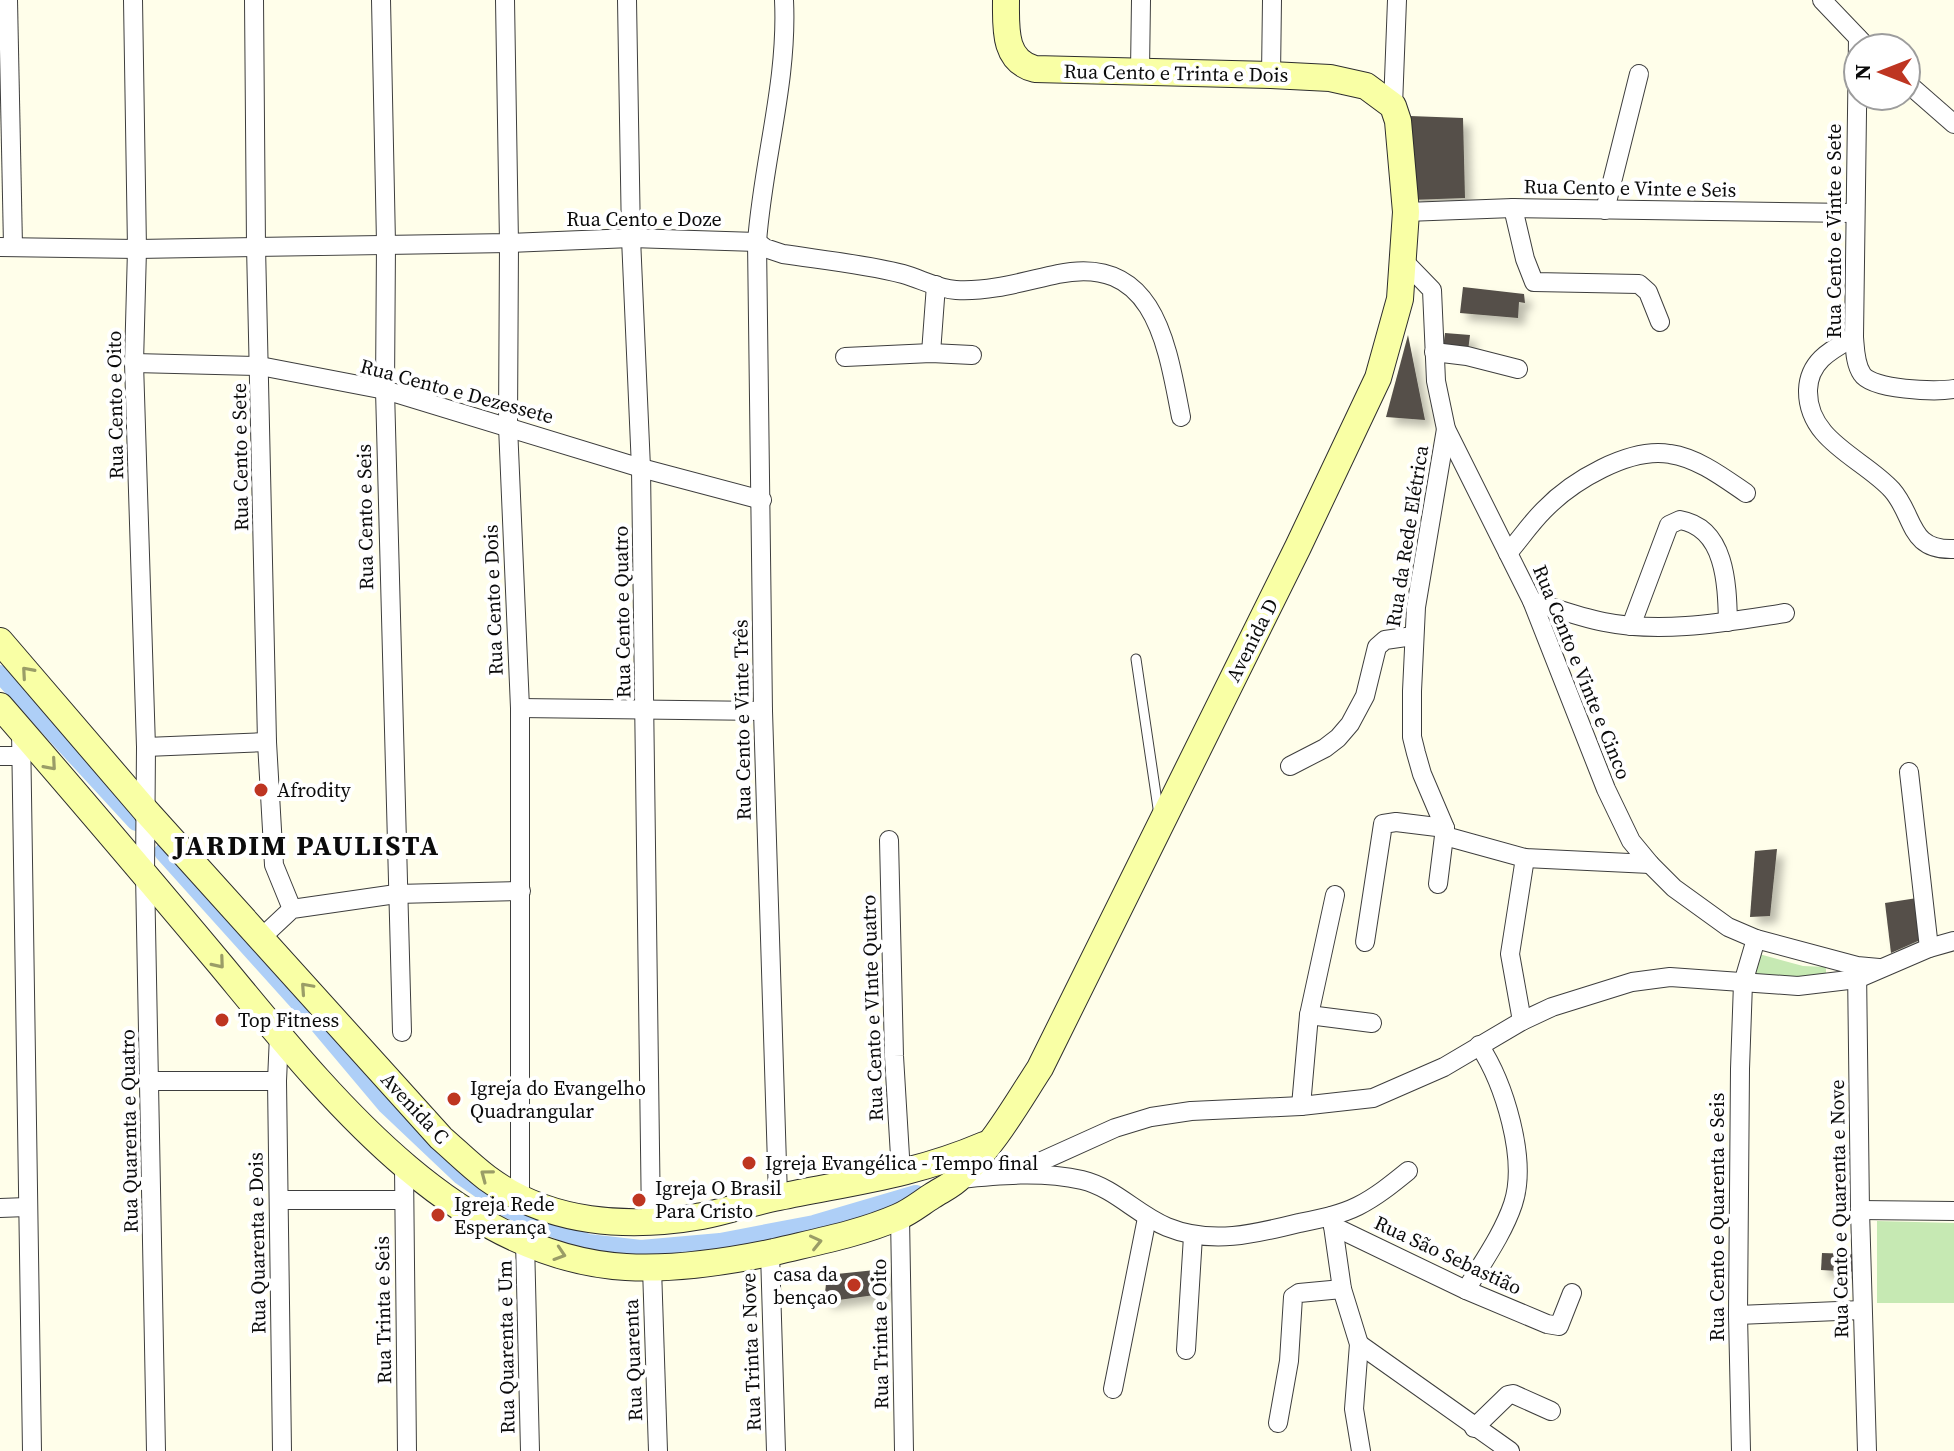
<svg xmlns="http://www.w3.org/2000/svg" width="1954" height="1451" viewBox="0 0 1954 1451" font-family="'Source Serif 4',serif">
<style>
.green{fill:#c6e9b3}
.lines{fill:none;stroke-linecap:round;stroke-linejoin:round}
.canal{stroke:#aecff7;stroke-width:18}
.building{fill:#544f48;filter:url(#shadow)}
.service-casing{stroke:#3e3e3e;stroke-width:11}
.minor-casing{stroke:#3e3e3e;stroke-width:20}
.secondary-casing{stroke:#2d2d2d;stroke-width:28}
.service{stroke:#fff;stroke-width:9}
.minor{stroke:#fff;stroke-width:18}
.secondary{stroke:#f9ffa5;stroke-width:26}
.oneway{stroke:#9a9d67}
.poi-dot{fill:#be3521;stroke:#fff;stroke-width:3}
.labels{text-anchor:middle;stroke-width:8;stroke-linejoin:round;paint-order:stroke}
.street-label{font-size:20px;fill:#0b0b0b;stroke:#fff}
.poi-label{font-size:20px;fill:#0b0b0b;stroke:#fff;text-anchor:start}
.district-label{font-size:28px;font-weight:bold;letter-spacing:2px;fill:#0b0b0b;stroke:#fff}
</style>
<defs>
<filter id="shadow"><feDropShadow dx="7" dy="7" stdDeviation="4" flood-color="#0004"/></filter>
</defs>
<rect width="100%" height="100%" fill="#fffeea"/>
<g class="green">
<polygon points="1759,954 1803,966 1826,967 1826,976 1753,978"/>
<polygon points="1877,1221 1954,1223 1954,1303 1877,1303"/>
</g>
<g class="lines">
<g class="canal">
<polyline points="0,674 136,822"/>
<polyline points="163,852 317,1023 386,1105 461,1176 508,1209 588,1243 641,1249 720,1242 814,1224 916,1194"/>
</g>
</g>
<g class="building">
<polygon points="1410,116 1463,118 1465,198 1410,200"/>
<polygon points="1463,287 1524,294 1525,303 1519,302 1518,318 1460,313"/>
<polygon points="1445,333 1470,335 1468,351 1443,348"/>
<polygon points="1408,335 1425,420 1386,417"/>
<polygon points="1777,849 1770,916 1750,917 1755,851"/>
<polygon points="1917,898 1920,940 1891,953 1885,903"/>
<polygon points="1822,1253 1854,1254 1856,1272 1821,1270"/>
<polygon points="885,1269 882,1294 824,1302 827,1275"/>
</g>
<g class="lines">
<g class="service-casing">
<polyline id="service" points="1136,659 1159,815"/>
</g>
<g class="minor-casing">
<g id="minor">
<polyline points="8,0 13,246"/>
<polyline points="133,0 137,249 134,363 146,747 145,874 156,1451"/>
<polyline points="254,0 256,246 267,742 274,865 292,909"/>
<polyline points="381,0 386,243 385,390 402,1032"/>
<polyline points="505,0 509,243 508,426 520,708 520,1198"/>
<polyline points="627,0 631,238 641,468 651,1223"/>
<polyline points="1822,0 1864,44"/>
<path d="M1858 38 1854 337C1855 349 1855 364 1862 374 1872 390 1936 392 1954 389"/>
<polyline points="1140,71 1141,0"/>
<polyline points="1271,75 1272,0"/>
<polyline points="1906,82 1954,124"/>
<polyline points="1393,106 1397,0"/>
<polyline points="1513,208 1525,259 1534,282 1639,284 1648,292 1660,322"/>
<polyline points="1605,210 1639,74"/>
<polyline points="1406,212 1513,208 1854,213"/>
<path d="M0 247 137 249 509 243 631 238 757 242 765 248 783 254C823 260 864 264 903 274 921 279 938 289 956 290 991 292 1025 281 1058 274 1155 254 1167 345 1181 417"/>
<polyline points="1401,258 1432,290 1436,381 1446,429 1532,601 1606,789 1631,841 1650,864 1674,888 1728,927 1756,939 1857,966 1879,968"/>
<path d="M1854 337C1831 350 1809 361 1808 390 1807 441 1863 458 1892 490 1915 516 1908 551 1954 549"/>
<polyline points="1434,352 1467,356 1518,369"/>
<polyline points="931,353 936,285"/>
<polyline points="845,357 931,353 972,355"/>
<polyline points="134,363 260,366 385,390 641,468 762,500"/>
<path d="M1508 553C1520 539 1531 523 1544 510 1572 481 1629 447 1670 454 1698 458 1724 478 1746 493"/>
<path d="M1532 601C1555 608 1579 617 1604 622 1663 634 1726 622 1785 613"/>
<path d="M1631 626 1669 525 1680 520C1726 528 1727 585 1728 622"/>
<polyline points="520,708 763,711"/>
<polyline points="21,730 32,1451"/>
<polyline points="146,747 267,742"/>
<polyline points="0,756 21,756"/>
<polyline points="1290,766 1325,748 1338,738 1350,724 1365,696 1377,647 1385,640 1413,636"/>
<polyline points="1909,772 1929,948"/>
<polyline points="1445,836 1525,858 1650,864"/>
<polyline points="889,840 894,1056 901,1173"/>
<polyline points="1438,884 1445,828 1422,774 1416,753 1412,737 1412,691 1416,607 1446,429"/>
<polyline points="261,938 292,909 396,894 521,891"/>
<polyline points="1365,942 1383,824 1396,822 1445,828"/>
<polyline points="1857,968 1860,1210 1867,1451"/>
<polyline points="1309,1015 1372,1023"/>
<polyline points="1522,1021 1510,954 1525,858"/>
<polyline points="279,1035 277,1081 282,1451"/>
<polyline points="151,1081 277,1081"/>
<polyline points="1301,1106 1309,1015 1335,895"/>
<polyline points="404,1168 407,1451"/>
<polyline points="1011,1175 1115,1128 1151,1117 1191,1111 1301,1106 1373,1098 1444,1067 1522,1021 1552,1007 1632,982 1670,977 1798,986 1857,979 1929,948 1954,941"/>
<path d="M959 1179C999 1175 1042 1171 1082 1180 1115 1188 1136 1214 1167 1227 1211 1245 1255 1234 1299 1223 1319 1219 1340 1215 1358 1206 1376 1197 1392 1184 1408 1171"/>
<path d="M778 1197 763 711 757 242C763 160 788 82 784 0"/>
<polyline points="279,1200 403,1200"/>
<polyline points="0,1208 27,1207"/>
<polyline points="1860,1210 1954,1211"/>
<polyline points="1331,1216 1333,1226 1466,1290 1547,1324 1559,1326 1572,1293"/>
<polyline points="900,1217 904,1451"/>
<polyline points="1333,1226 1342,1289 1359,1344 1354,1409 1361,1451"/>
<polyline points="525,1241 530,1451"/>
<polyline points="770,1253 776,1451"/>
<polyline points="652,1268 658,1451"/>
<path d="M1466 1290C1482 1263 1503 1234 1513 1204 1528 1159 1504 1083 1479 1045"/>
<polyline points="1738,1315 1862,1310"/>
<polyline points="1359,1344 1510,1451"/>
<polyline points="1186,1350 1193,1236"/>
<polyline points="1113,1389 1147,1218"/>
<polyline points="1278,1423 1289,1361 1293,1297 1299,1293 1342,1289"/>
<polyline points="1474,1428 1508,1395 1513,1394 1551,1411"/>
<polyline points="1741,1451 1738,1315 1740,1069 1743,983 1756,939"/>
</g>
</g>
<g class="secondary-casing">
<g id="secondary">
<path d="M0 641 145 810 441 1138C456 1151 471 1166 487 1178 549 1224 628 1229 702 1216 728 1211 753 1202 779 1197 851 1182 914 1175 984 1145"/>
<path d="M0 706C74 791 147 877 220 964 322 1087 452 1257 626 1267 675 1270 726 1262 774 1252 815 1242 859 1234 898 1217 910 1212 921 1203 932 1196 941 1190 953 1185 960 1177 993 1146 1016 1105 1040 1068L1298 547 1378 378 1400 299 1406 212 1398 121 1393 106 1366 86 1330 78 1271 75 1035 69C1003 61 1006 27 1006 0"/>
</g>
</g>
<use href="#service" class="service"/>
<use href="#minor" class="minor"/>
<use href="#secondary" class="secondary"/>
</g>
<defs><path id="oneway-chevron" d="M-2-3.5L2.5 0L-2 3.5" fill="none" stroke-width="1.6" stroke-linecap="round" stroke-linejoin="round" transform="scale(2)"/></defs>
<g class="oneway">
<use href="#oneway-chevron" transform="translate(27 672) rotate(-131)"/>
<use href="#oneway-chevron" transform="translate(51 765) rotate(49)"/>
<use href="#oneway-chevron" transform="translate(219 963) rotate(50)"/>
<use href="#oneway-chevron" transform="translate(306 988) rotate(-132)"/>
<use href="#oneway-chevron" transform="translate(486 1175) rotate(-143)"/>
<use href="#oneway-chevron" transform="translate(816 1242) rotate(-13)"/>
<use href="#oneway-chevron" transform="translate(560 1254) rotate(18)"/>
</g>
<g class="poi-dot">
<circle cx="261" cy="790" r="8"/>
<circle cx="222" cy="1020" r="8"/>
<circle cx="454" cy="1099" r="8"/>
<circle cx="749" cy="1163" r="8"/>
<circle cx="639" cy="1200" r="8"/>
<circle cx="438" cy="1215" r="8"/>
<circle cx="854" cy="1285" r="8"/>
</g>
<g class="labels">
<g class="street-label">
<text transform="translate(1176 73) rotate(1)" y="7">Rua Cento e Trinta e Dois</text>
<text transform="translate(1630 188) rotate(1)" y="7">Rua Cento e Vinte e Seis</text>
<text x="644" y="226">Rua Cento e Doze</text>
<text transform="translate(1834 231) rotate(-90)" y="7">Rua Cento e Vinte e Sete</text>
<text transform="translate(457 391) rotate(15)" y="7">Rua Cento e Dezessete</text>
<text transform="translate(115 405) rotate(-91)" y="7">Rua Cento e Oito</text>
<text transform="translate(240 457) rotate(-91)" y="7">Rua Cento e Sete</text>
<text transform="translate(365 517) rotate(-91)" y="7">Rua Cento e Seis</text>
<text transform="translate(1407 536) rotate(-81)" y="7">Rua da Rede Elétrica</text>
<text transform="translate(493 600) rotate(-92)" y="7">Rua Cento e Dois</text>
<text transform="translate(622 612) rotate(-91)" y="7">Rua Cento e Quatro</text>
<text transform="translate(1252 640) rotate(-63)" y="7">Avenida D</text>
<text transform="translate(1582 672) rotate(68)" y="7">Rua Cento e Vinte e Cinco</text>
<text transform="translate(742 720) rotate(-91)" y="7">Rua Cento e Vinte Três</text>
<text transform="translate(872 1008) rotate(-92)" y="7">Rua Cento e VInte Quatro</text>
<text transform="translate(415 1108) rotate(47)" y="7">Avenida C</text>
<text transform="translate(129 1131) rotate(-91)" y="7">Rua Quarenta e Quatro</text>
<text transform="translate(1839 1209) rotate(-91)" y="7">Rua Cento e Quarenta e Nove</text>
<text transform="translate(1717 1217) rotate(-90)" y="7">Rua Cento e Quarenta e Seis</text>
<text transform="translate(257 1243) rotate(-91)" y="7">Rua Quarenta e Dois</text>
<text transform="translate(1448 1255) rotate(25)" y="7">Rua São Sebastião</text>
<text transform="translate(383 1310) rotate(-91)" y="7">Rua Trinta e Seis</text>
<text transform="translate(880 1334) rotate(-91)" y="7">Rua Trinta e Oito</text>
<text transform="translate(506 1347) rotate(-91)" y="7">Rua Quarenta e Um</text>
<text transform="translate(751 1352) rotate(-92)" y="7">Rua Trinta e Nove</text>
<text transform="translate(633 1360) rotate(-92)" y="7">Rua Quarenta</text>
</g>
<g class="poi-label">
<text x="277" y="797">Afrodity</text>
<text x="238" y="1027">Top Fitness</text>
<text x="470" y="1095">Igreja do Evangelho<tspan x="470" dy="23">Quadrangular</tspan></text>
<text x="765" y="1170">Igreja Evangélica - Tempo final</text>
<text x="655" y="1195">Igreja O Brasil<tspan x="655" dy="23">Para Cristo</tspan></text>
<text x="454" y="1211">Igreja Rede<tspan x="454" dy="23">Esperança</tspan></text>
<text x="838" y="1281" text-anchor="end">casa da<tspan x="838" dy="23">bençao</tspan></text>
</g>
<g class="district-label">
<text x="307" y="855">JARDIM PAULISTA</text>
</g>
</g>
<g transform="translate(1882 72) rotate(270)"><circle r="38" fill="#ffffff" stroke="#9d9d9d" stroke-width="2"/>
<path d="M0-6L14 30L0 20L-14 30Z" fill="#be3521"/>
<text y="-12" font-size="22" font-weight="bold" text-anchor="middle" fill="#0b0b0b">N</text>
</g>
</svg>
